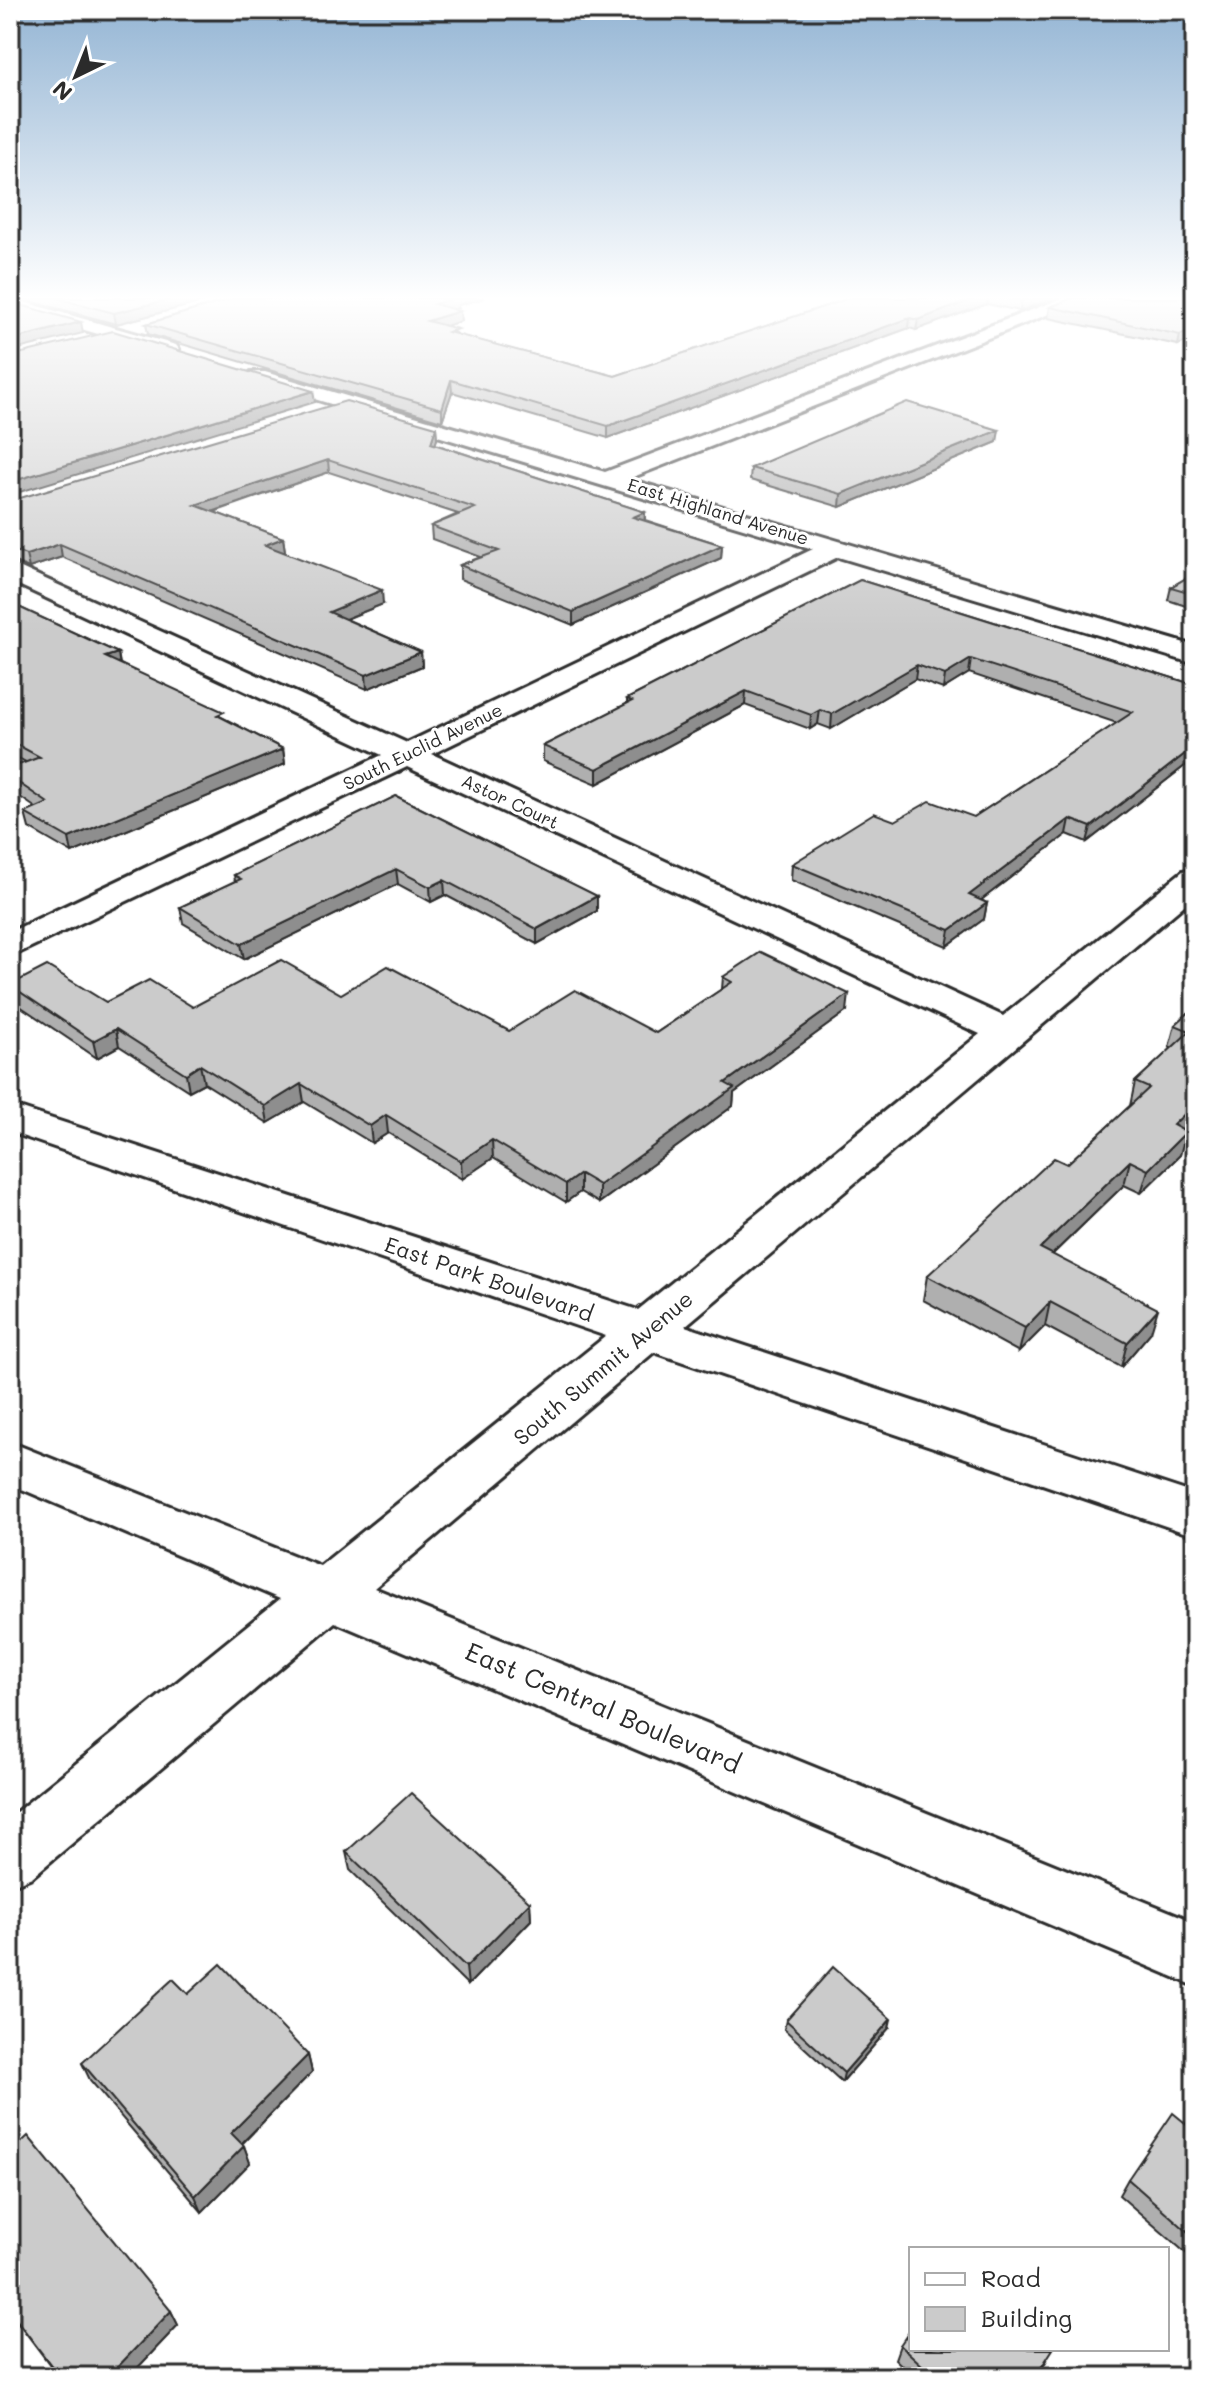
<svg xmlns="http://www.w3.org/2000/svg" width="1205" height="2387" viewBox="0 0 1205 2387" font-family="Mali,sans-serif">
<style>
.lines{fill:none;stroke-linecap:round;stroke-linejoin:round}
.minor-casing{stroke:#2b2b2b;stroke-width:6}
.minor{fill:#fff;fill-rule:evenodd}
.wall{fill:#afafaf;stroke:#2b2b2b;stroke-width:2}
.shaded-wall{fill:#8e8e8e;stroke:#2b2b2b;stroke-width:2}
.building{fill:#cbcbcb;stroke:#2b2b2b;stroke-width:2}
.labels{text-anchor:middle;stroke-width:6;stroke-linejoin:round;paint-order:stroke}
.far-street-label{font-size:18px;fill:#2b2b2b;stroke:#fff}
.street-label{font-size:22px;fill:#2b2b2b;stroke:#fff}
.near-street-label{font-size:26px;fill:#2b2b2b;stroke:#fff}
</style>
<rect width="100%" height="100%" fill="#fff"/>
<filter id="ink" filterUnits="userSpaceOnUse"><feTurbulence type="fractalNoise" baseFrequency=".0125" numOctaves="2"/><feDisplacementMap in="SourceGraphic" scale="16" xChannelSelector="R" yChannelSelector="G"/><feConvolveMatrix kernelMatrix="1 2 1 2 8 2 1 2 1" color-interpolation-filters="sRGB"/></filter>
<g filter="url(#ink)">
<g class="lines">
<g class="minor-casing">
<g id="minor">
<polygon points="10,298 176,345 179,349 169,355 10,308"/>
<polygon points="1063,298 1090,298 628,479 1195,646 1195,664 838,557 432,754 1003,1016 1183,871 1195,868 1195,896 685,1326 1195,1494 1195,1536 654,1352 374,1588 1195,1922 1195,1986 335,1622 32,1877 10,1886 10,1817 280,1599 10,1484 10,1442 320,1566 606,1336 10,1132 10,1105 638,1310 980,1034 407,767 10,957 10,932 382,755 10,581 10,563 407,743 813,549 251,380 248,376 251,372 265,372 605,472"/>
</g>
</g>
<use href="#minor" class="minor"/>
</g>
<g class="wall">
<polygon points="19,298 218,298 116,324"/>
<polygon points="236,298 484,298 458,305 458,308 453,309 461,321 445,326 458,335 615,376 850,298 1054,298 1020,311 987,304 916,330 909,328 608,438 452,392 442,421 148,334 146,324"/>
<polygon points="1195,298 1178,345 1048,318 1050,307"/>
<polygon points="436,427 437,439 435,444 645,512 645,520 722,545 721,558 573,625 460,579 460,565 481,557 432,539 431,526 458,514 329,472 214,512 283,538 285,551 283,552 383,604 346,619 421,652 422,666 367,689 62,557 29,568 10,560 10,501"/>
<polygon points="997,442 840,507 750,480 751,468"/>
<polygon points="1195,573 1195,609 1168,600 1171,587"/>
<polygon points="860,580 1195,685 1195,758 1087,842 1067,834 981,900 987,903 984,919 947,946 791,880 792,864 895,821 974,817 1117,723 969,673 943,689 915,679 831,729 818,724 810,729 745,705 597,784 543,761 543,746 627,704 627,699"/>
<polygon points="10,603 118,653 120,664 283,749 285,764 72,853 29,828 25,813 36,808 10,790 10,768 26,762 10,754"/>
<polygon points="396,796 597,896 597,911 537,944 445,895 431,902 398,884 244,959 183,923 180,907 235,881 234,875"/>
<polygon points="723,977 847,1011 734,1093 733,1106 599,1203 580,1192 566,1202 493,1158 462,1179 388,1133 372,1143 304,1102 268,1123 204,1083 189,1091 119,1046 97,1058 14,1002 10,988 10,984 106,1002 193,1007 341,994 509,1031 656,1033 722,989"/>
<polygon points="1195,1007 1195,1120 1185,1131 1186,1132 1180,1155 1141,1193 1124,1185 1052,1255 1151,1332 1121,1367 1045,1326 1019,1352 923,1300 927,1276 1067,1164 1130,1106 1135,1082 1172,1048 1169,1047 1175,1025"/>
<polygon points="346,1852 530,1902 531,1920 468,1985 350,1870"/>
<polygon points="188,1994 308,2055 312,2072 242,2144 244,2146 250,2163 202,2212 90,2080 82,2063"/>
<polygon points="786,2020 889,2028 842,2082 784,2029"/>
<polygon points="1195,2131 1195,2261 1119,2195 1128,2179"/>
<polygon points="10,2153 171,2311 178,2325 129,2377 59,2377 10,2312"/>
<polygon points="900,2345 1047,2360 1037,2377 914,2377 895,2359"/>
</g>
<g class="shaded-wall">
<polygon points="176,298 218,298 116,324 114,313"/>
<polygon points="453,298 484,298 458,305 458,308 434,315 434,304"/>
<polygon points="977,298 988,298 987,304 916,330 918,320"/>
<polygon points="1028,298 1054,298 1020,311 1021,301"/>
<polygon points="460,311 461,321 427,332 427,321"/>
<polygon points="910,318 909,328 608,438 608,426"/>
<polygon points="81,322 83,333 10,351 10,340"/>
<polygon points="1195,328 1195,338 1178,345 1180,335"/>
<polygon points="451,380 452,392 442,421 442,409"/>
<polygon points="313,391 315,402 10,495 10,482"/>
<polygon points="436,427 437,439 432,455 431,443"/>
<polygon points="999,430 997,442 840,507 841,494"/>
<polygon points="328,460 329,472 197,517 195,505"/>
<polygon points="645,512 644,525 633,517"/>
<polygon points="283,538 285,551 267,558 265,545"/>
<polygon points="60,544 62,557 29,568 26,555"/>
<polygon points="722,545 721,558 573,625 573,612"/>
<polygon points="382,590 383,604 330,625 329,612"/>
<polygon points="421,652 422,666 367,689 366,675"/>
<polygon points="118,653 120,667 105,657"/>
<polygon points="971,659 969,673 943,689 945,675"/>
<polygon points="917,665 915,679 831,729 832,714"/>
<polygon points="746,691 745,705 597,784 597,769"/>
<polygon points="820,710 818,724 810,729 811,715"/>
<polygon points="1195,746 1195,758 1087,842 1091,827"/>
<polygon points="283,749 285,764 72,853 69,838"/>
<polygon points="1070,819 1067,834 967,911 969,895"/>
<polygon points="396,869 398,884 244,959 241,944"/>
<polygon points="444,880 445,895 431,902 430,887"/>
<polygon points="597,896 597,911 537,944 537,929"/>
<polygon points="987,903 984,919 947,946 950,930"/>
<polygon points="849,994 847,1011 734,1093 733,1106 599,1203 599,1185 725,1083"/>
<polygon points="116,1029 119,1046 97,1058 93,1041"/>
<polygon points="200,1065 204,1083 189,1091 186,1074"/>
<polygon points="301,1084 304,1102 268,1123 265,1106"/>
<polygon points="1195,1104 1195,1120 1167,1149 1173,1125"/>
<polygon points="386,1115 388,1133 372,1143 370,1126"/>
<polygon points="1186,1132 1180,1155 1141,1193 1148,1170"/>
<polygon points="492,1140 493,1158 462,1179 461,1161"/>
<polygon points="1130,1161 1124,1185 1034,1272 1040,1248"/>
<polygon points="580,1174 580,1192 566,1202 566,1184"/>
<polygon points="1050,1302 1045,1326 1019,1352 1025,1328"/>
<polygon points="1158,1309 1151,1332 1121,1367 1127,1343"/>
<polygon points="530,1902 531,1920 468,1985 466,1967"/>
<polygon points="891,2019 889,2028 842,2082 844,2073"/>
<polygon points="308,2055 312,2072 236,2149 231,2133"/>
<polygon points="244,2146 250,2163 202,2212 195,2196"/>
<polygon points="171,2311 178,2325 129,2377 108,2377"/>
</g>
<g class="building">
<polygon points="56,298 176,298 114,313"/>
<polygon points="236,298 455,298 434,304 460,311 427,321 458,329 448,332 615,376 850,298 977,298 918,320 910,318 608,426 451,380 442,409 146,324"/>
<polygon points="1008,298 1028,298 1021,301"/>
<polygon points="1073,298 1195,298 1195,328 1180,335 1050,307"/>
<polygon points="10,302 81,322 10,340"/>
<polygon points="113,331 313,391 10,482 10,356"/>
<polygon points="346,401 436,427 431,443 645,512 633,517 722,545 573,612 460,565 499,551 431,526 475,508 328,460 195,505 283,538 265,545 382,590 329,612 421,652 366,675 60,544 26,555 10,549 10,501"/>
<polygon points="907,402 999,430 841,494 751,468"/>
<polygon points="1195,573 1195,594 1171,587"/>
<polygon points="860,580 1195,685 1195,746 1091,827 1070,819 969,895 987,903 950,930 792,864 874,813 895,821 930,801 974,817 1133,712 971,659 945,675 917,665 832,714 820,710 811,715 746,691 597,769 543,746 632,701 627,699"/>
<polygon points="10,603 118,653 105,657 224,712 217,715 283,749 69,838 25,813 48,803 10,777 10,768 40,757 10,741"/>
<polygon points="396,796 597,896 537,929 444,880 430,887 396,869 241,944 180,907 241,879 234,875"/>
<polygon points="761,952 849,994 725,1083 734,1088 599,1185 580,1174 566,1184 492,1140 461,1161 386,1115 370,1126 301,1084 265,1106 200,1065 186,1074 116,1029 93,1041 10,985 47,966 106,1002 149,980 193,1007 281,960 341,994 388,966 509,1031 575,990 656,1033 732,982 723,977"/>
<polygon points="1195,1007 1195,1104 1173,1125 1186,1132 1148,1170 1130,1161 1040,1248 1158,1309 1127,1343 1050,1302 1025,1328 927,1276 1054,1158 1067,1164 1149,1088 1135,1082 1190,1031 1175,1025"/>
<polygon points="411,1793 530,1902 466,1967 346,1852"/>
<polygon points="221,1964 308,2055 231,2133 244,2146 195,2196 82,2063 173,1979 188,1994"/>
<polygon points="833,1967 891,2019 844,2073 786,2020"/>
<polygon points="1173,2113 1195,2131 1195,2238 1128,2179"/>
<polygon points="28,2136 171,2311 108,2377 60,2377 10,2311 10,2153"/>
<polygon points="911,2329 911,2349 1053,2349 1035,2377 935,2377 900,2345"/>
</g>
</g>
<linearGradient id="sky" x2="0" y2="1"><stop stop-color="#94b5d4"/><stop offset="0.47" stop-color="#fff"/><stop offset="1" stop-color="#fff" stop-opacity="0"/></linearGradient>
<rect width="1205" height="633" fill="url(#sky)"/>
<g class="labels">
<g class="far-street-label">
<text transform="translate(718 512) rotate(17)" y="6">East Highland Avenue</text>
<text transform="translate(423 747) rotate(-26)" y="6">South Euclid Avenue</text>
<text transform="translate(510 802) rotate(25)" y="6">Astor Court</text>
</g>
<g class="street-label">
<text transform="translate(489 1279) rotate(19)" y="8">East Park Boulevard</text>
<text transform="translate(603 1368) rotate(-40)" y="8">South Summit Avenue</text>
</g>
<g class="near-street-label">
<text transform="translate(603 1708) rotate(23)" y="9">East Central Boulevard</text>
</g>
</g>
<rect width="1205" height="2387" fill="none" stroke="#fff" stroke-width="40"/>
<rect x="20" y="20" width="1165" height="2347" fill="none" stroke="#2b2b2b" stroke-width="3" filter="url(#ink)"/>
<rect x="909" y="2247" width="260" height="104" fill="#ffffff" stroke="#aaaaaa" stroke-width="2"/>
<rect x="925" y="2273" width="40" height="12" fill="#ffffff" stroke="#aaaaaa" stroke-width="2"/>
<text x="981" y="2287" font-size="24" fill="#2b2b2b">Road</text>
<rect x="925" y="2307" width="40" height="24" fill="#cbcbcb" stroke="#aaaaaa" stroke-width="2"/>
<text x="981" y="2327" font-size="24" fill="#2b2b2b">Building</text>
<g transform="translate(76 76) rotate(223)" stroke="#ffffff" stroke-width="6" paint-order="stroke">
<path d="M0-6L14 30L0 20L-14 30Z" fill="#2b2b2b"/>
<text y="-12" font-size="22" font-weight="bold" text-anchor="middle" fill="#2b2b2b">N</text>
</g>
</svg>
